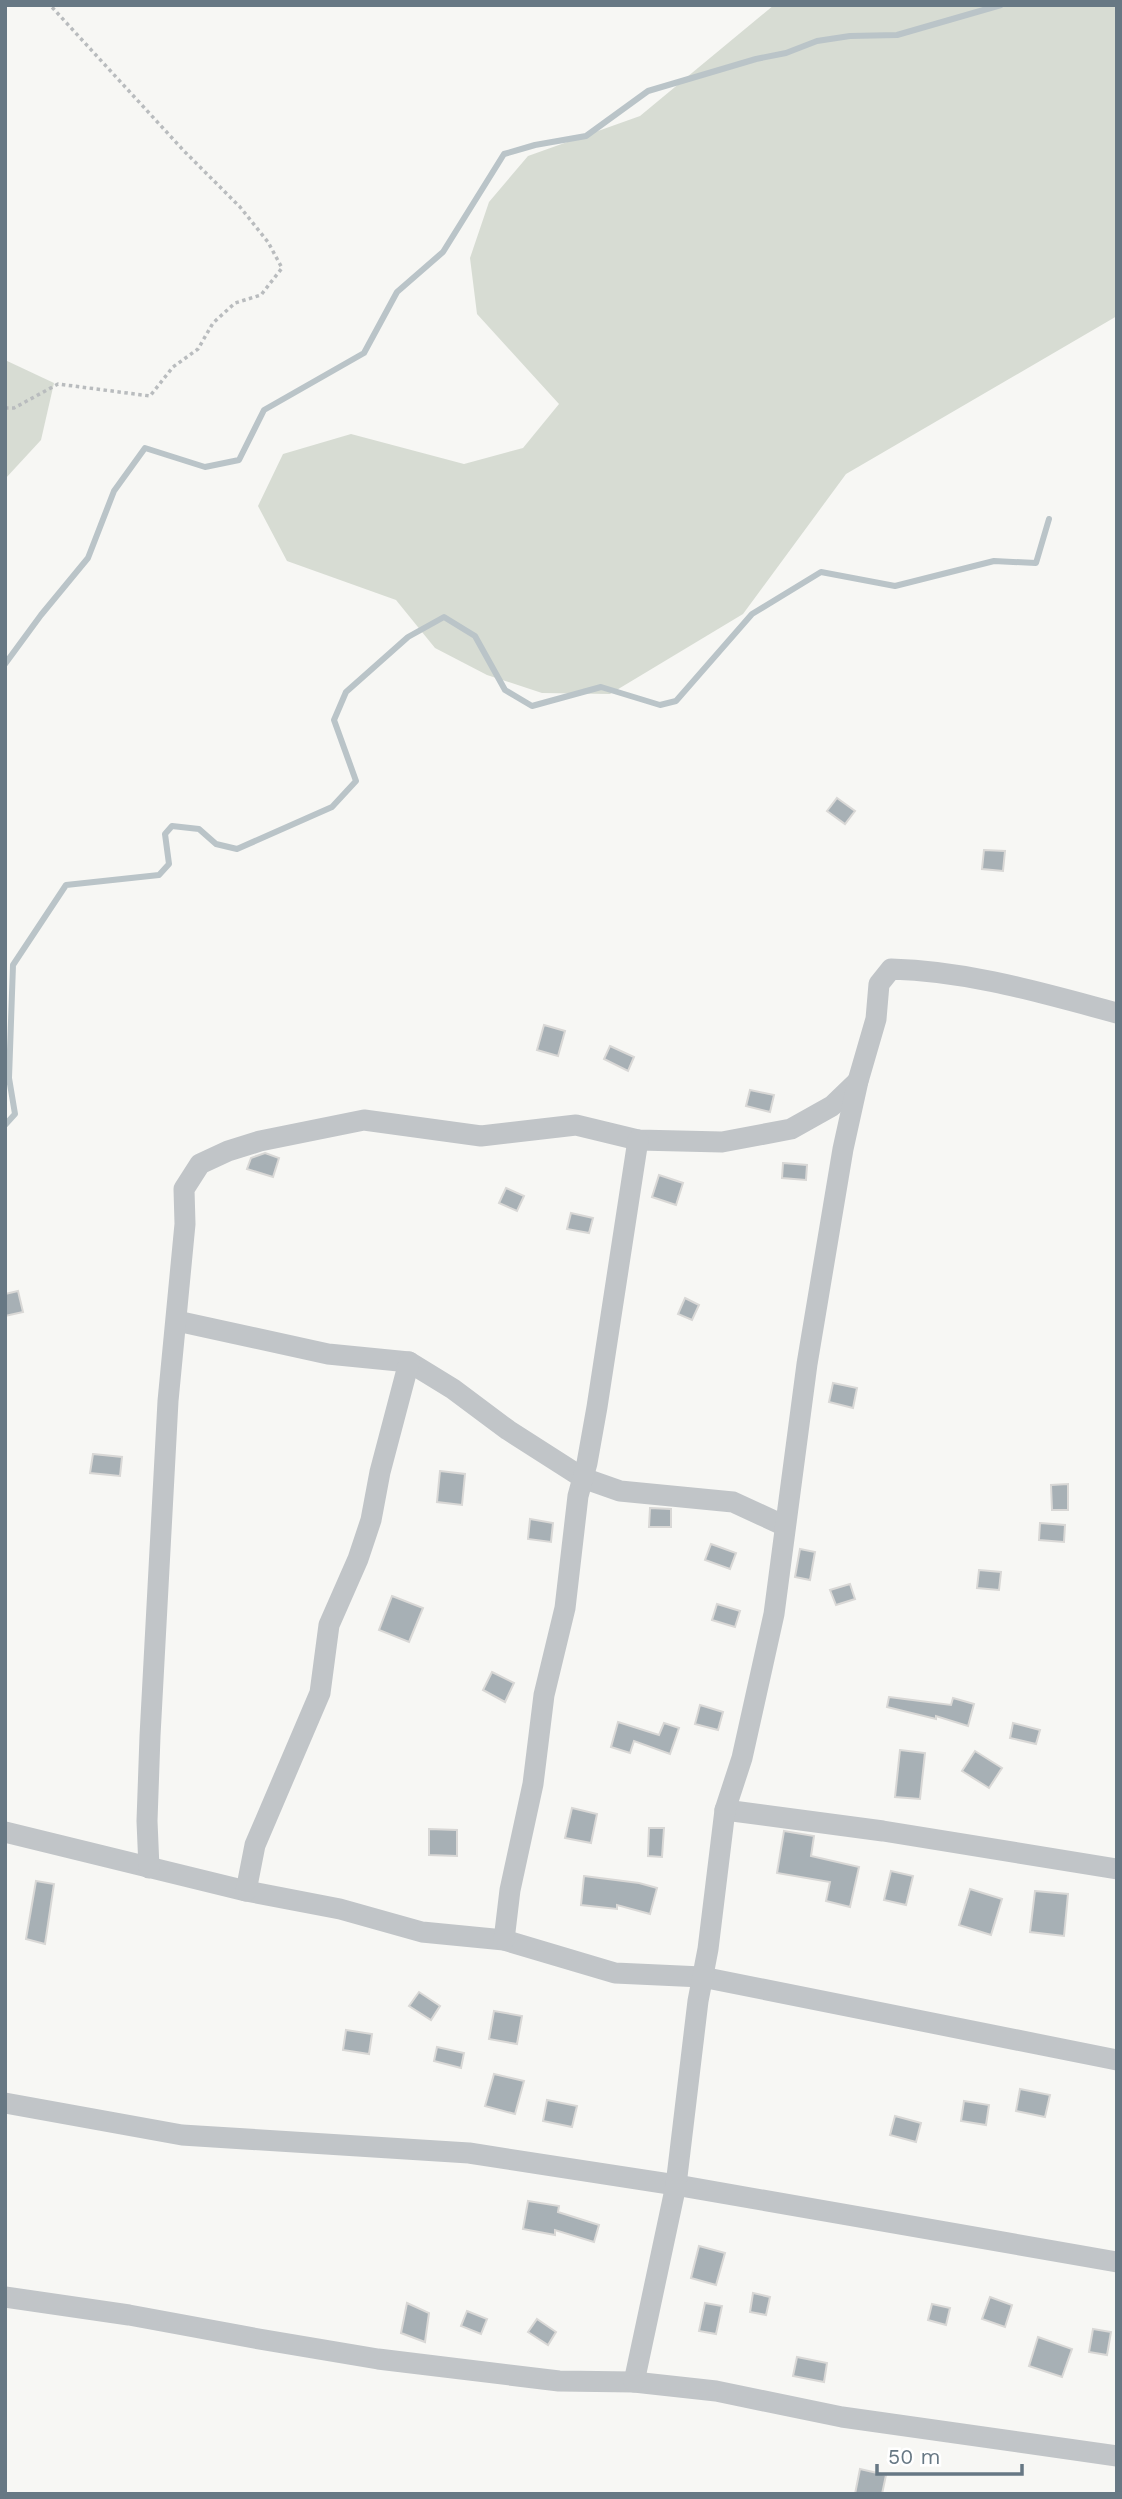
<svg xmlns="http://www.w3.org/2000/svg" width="1122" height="2499" viewBox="0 0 1122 2499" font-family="'Work Sans',sans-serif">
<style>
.green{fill:#d7dcd3}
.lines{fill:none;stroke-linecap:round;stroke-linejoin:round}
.stream{stroke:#bac4c8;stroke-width:6}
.building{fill:#a7b0b5;stroke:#d9d8d6;stroke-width:2}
.path{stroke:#b9bcbe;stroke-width:3.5;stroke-dasharray:3.5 3.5;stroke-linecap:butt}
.minor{stroke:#c1c5c8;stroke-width:21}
</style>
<rect width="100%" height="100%" fill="#f7f7f4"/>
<g class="green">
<polygon points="774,5 1117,5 1117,316 846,474 743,614 610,694 542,693 487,675 435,648 396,600 287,561 258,506 283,454 351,434 464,464 523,448 559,404 477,314 470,258 489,202 528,156 640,116"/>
<polygon points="5,360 54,383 41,440 5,479"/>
</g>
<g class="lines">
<g class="stream">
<polyline points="5,664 41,615 88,558 114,491 145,448 205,467 239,460 264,410 364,353 397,292 443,252 504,154 535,145 586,136 648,91 756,59 786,53 817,41 850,36 897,35 1001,5"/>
<polyline points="5,1125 15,1114 9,1078 13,965 66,885 159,875 169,864 165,834 172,826 199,829 216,844 237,849 332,807 356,781 334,720 346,692 408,637 444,617 475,636 505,690 532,706 601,687 660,705 676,701 752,614 821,572 895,586 994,561 1036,563 1049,519"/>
</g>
</g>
<g class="building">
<polygon points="837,798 855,811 845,824 827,811"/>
<polygon points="984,850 1005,851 1003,871 982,869"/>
<polygon points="544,1025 565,1031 558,1056 537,1050"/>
<polygon points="610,1046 634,1057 628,1071 604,1059"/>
<polygon points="750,1090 774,1095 770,1112 746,1106"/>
<polygon points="265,1153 279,1158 273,1177 247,1169 251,1158"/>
<polygon points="783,1163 807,1165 806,1180 782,1178"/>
<polygon points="659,1175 683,1183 676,1205 652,1197"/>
<polygon points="506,1188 524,1196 517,1211 499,1203"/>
<polygon points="571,1213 593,1218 589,1233 567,1229"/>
<polygon points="18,1291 23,1312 5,1316 5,1294"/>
<polygon points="685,1298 699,1305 692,1320 678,1314"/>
<polygon points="833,1383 857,1388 853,1408 829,1402"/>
<polygon points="93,1454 122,1457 120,1476 90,1473"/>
<polygon points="440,1471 465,1474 462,1505 437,1502"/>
<polygon points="1068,1484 1068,1510 1052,1510 1051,1485"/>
<polygon points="650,1508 671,1509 671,1527 649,1527"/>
<polygon points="530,1519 553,1523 551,1542 528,1539"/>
<polygon points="1040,1523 1065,1525 1064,1542 1039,1540"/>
<polygon points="711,1544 736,1553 730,1569 705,1560"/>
<polygon points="800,1549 815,1552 810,1580 795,1577"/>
<polygon points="979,1570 1001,1572 999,1590 977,1588"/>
<polygon points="850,1584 855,1599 836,1605 830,1590"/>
<polygon points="392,1596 423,1608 409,1642 379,1630"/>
<polygon points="717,1604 740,1611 735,1627 712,1620"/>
<polygon points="492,1672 514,1683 505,1702 483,1690"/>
<polygon points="889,1697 951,1705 953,1698 974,1704 968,1726 936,1716 936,1719 887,1707"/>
<polygon points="700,1705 723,1712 718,1730 695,1724"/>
<polygon points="618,1722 659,1735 664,1723 679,1728 670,1754 634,1741 630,1753 611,1747"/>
<polygon points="1013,1723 1040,1730 1036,1744 1010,1738"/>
<polygon points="900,1750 925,1753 920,1799 895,1797"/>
<polygon points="975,1751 1002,1768 989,1788 962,1771"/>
<polygon points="572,1808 597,1814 591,1843 565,1838"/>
<polygon points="649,1828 664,1828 662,1857 648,1856"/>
<polygon points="429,1829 457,1830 457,1856 429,1855"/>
<polygon points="784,1831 814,1836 811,1856 859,1867 850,1907 826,1901 830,1882 777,1873"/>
<polygon points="891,1871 913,1876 906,1905 884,1900"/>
<polygon points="584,1876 639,1883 657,1888 650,1914 617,1905 617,1909 581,1905"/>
<polygon points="36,1881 54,1884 45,1944 26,1939"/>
<polygon points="970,1889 1002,1899 991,1935 959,1925"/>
<polygon points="1035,1891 1068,1894 1064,1936 1030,1932"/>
<polygon points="419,1992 440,2006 431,2020 409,2006"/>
<polygon points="494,2011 522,2016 517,2044 489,2039"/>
<polygon points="346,2030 372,2034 369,2054 343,2050"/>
<polygon points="437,2047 464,2053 461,2068 434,2061"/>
<polygon points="494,2074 524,2081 515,2114 485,2106"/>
<polygon points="1020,2089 1050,2095 1045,2117 1016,2111"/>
<polygon points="547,2100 577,2106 572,2127 543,2121"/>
<polygon points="964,2101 989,2105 986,2125 961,2121"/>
<polygon points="895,2116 921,2123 916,2142 890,2135"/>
<polygon points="528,2201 559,2206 558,2212 599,2225 594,2242 555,2230 555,2235 523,2229"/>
<polygon points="699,2246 725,2253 716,2285 691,2278"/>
<polygon points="753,2293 770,2297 766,2315 750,2312"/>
<polygon points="990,2297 1012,2305 1005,2327 982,2319"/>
<polygon points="407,2303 429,2313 425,2342 401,2333"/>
<polygon points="705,2303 722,2306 716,2334 699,2331"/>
<polygon points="932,2304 950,2308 946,2325 928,2320"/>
<polygon points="467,2311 487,2319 481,2334 461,2326"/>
<polygon points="537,2319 556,2332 548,2345 528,2332"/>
<polygon points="1093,2329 1111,2332 1107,2355 1089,2352"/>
<polygon points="1038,2337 1072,2349 1062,2377 1029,2366"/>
<polygon points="797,2357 827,2363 824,2382 793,2376"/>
<polygon points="860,2469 886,2475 882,2494 855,2494"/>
</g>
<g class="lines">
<polyline class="path" points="5,408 14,408 58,384 150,396 173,367 198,349 213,323 235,303 261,295 282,268 268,242 240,207 184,151 50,5"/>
<g class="minor">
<polyline points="177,1321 328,1354 409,1362 453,1389 508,1430 583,1478 620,1491 733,1502 785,1526"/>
<polyline points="725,1810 883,1831 1117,1869"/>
<polyline points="5,1832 246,1891 340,1909 422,1932 504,1940 615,1973 702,1977 1117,2060"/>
<polyline points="149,1868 147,1821 150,1736 168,1401 185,1224 184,1189 200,1164 228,1151 260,1141 364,1120 481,1136 576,1125 638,1140 722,1142 791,1129 832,1106 858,1081"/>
<polyline points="246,1891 255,1845 320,1693 329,1625 358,1559 371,1520 380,1472 409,1362"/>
<polyline points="504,1940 510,1890 533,1784 544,1695 565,1608 578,1496 587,1463 597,1407 638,1140"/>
<polyline points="5,2103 182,2135 469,2153 676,2185 1117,2262"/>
<polyline points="5,2297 129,2315 259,2339 378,2359 559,2381 634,2382 716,2391 842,2417 1117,2456"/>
<path d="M634 2382 676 2185 698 2001 708 1949 725 1810 742 1758 774 1614 807 1364 843 1149 858 1081 876 1019 879 984 891 969C969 971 1042 993 1117 1013"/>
</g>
</g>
<rect width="1122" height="2499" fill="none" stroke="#677884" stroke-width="14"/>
<path d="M877 2464v10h145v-10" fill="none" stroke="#677884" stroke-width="3.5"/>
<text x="888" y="2464" font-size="21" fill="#677884" stroke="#ffffff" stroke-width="5" paint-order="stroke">50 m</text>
</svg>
